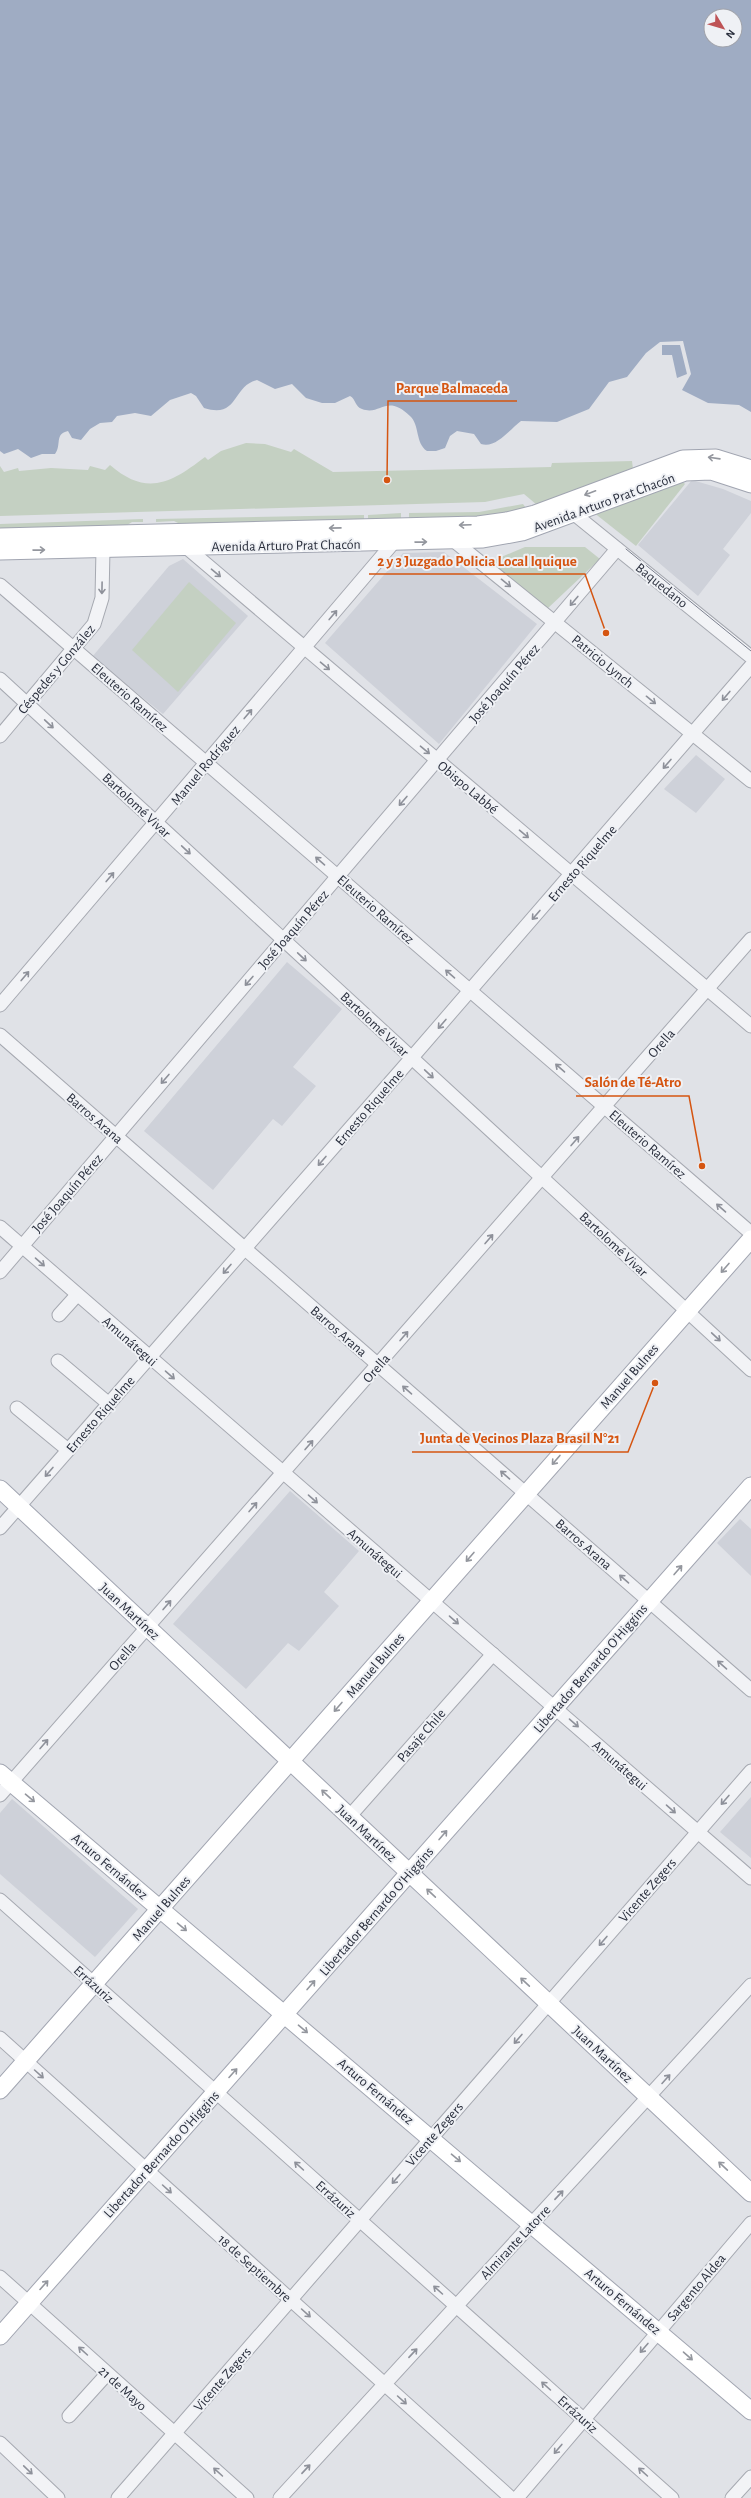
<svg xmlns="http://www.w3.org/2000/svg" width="751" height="2498" viewBox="0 0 751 2498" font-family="'Alegreya Sans',sans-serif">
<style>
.built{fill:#ced1d9}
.green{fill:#c4d0c2}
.water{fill:#9facc3;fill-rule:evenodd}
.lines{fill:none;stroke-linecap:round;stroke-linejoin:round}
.minor-casing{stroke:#a6a9b1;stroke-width:15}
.major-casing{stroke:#a1a5b1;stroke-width:19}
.minor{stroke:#f2f3f6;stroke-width:13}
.major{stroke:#fff;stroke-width:17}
.tram{stroke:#7b808f;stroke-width:1}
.oneway{stroke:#94979e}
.oneway2{stroke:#8e919a}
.labels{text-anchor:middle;stroke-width:4;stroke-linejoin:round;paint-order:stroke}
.street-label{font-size:14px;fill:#2a2f3d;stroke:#eff1f5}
.leader{fill:none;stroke:#d55511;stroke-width:1.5}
.callout-dot{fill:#d55511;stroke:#eff1f5;stroke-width:1.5}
.callout-label{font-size:15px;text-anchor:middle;font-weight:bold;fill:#d55511;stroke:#eff1f5;stroke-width:4;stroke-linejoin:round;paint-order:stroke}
</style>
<rect width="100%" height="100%" fill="#e0e2e7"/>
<g class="built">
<polygon points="692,480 723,489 751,501 751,513 723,549 730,555 698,596 638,545"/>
<polygon points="444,552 537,624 439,744 325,643 403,553"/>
<polygon points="183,559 248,616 163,714 92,657 169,566"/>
<polygon points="696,755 725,779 696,813 664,789"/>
<polygon points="287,962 342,1009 293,1067 316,1086 282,1126 273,1119 213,1190 144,1131"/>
<polygon points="290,1491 359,1551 324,1592 339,1606 299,1651 288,1643 246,1689 173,1624"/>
<polygon points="740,1519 751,1529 751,1576 717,1543"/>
<polygon points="751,1797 751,1858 720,1832"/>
<polygon points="12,1799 138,1909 95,1957 0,1874 0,1813"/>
</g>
<g class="green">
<path d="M246 443 265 444 291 452 294 449 333 472 551 467 552 463 632 461 633 469 537 505 524 494 485 502 0 516V466L4 472 18 468 19 471 51 468 88 470 90 466 105 470 110 465C147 497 171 483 205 457L208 460 221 451Z"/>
<polygon points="682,481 685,484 636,546 593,512"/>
<polygon points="523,504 526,508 489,517 409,520 409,513 479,512"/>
<polygon points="401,513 401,520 368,521 368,515"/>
<polygon points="364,515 364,521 182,525 174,521 156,522 156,519"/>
<polygon points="143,519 143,522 132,522 124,527 0,530 0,524"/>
<polygon points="525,547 585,547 600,559 547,609 493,564 492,561"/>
<polygon points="189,582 236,623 178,692 132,650"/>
</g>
<g class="water">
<path d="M0 0H751V412L739 405 708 403 682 390 691 374 683 341 660 342 646 353 627 377 609 382 589 409 557 422 521 421C510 429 496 449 481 444L474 434 457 431 450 436 445 448 436 451H427C415 443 420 425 410 416 386 393 381 416 362 409 355 407 356 399 350 396L335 403H322L306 398 292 384 275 389 257 380C232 386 239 419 204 408L196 396 191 393 170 400 151 416 135 413 117 416 112 422 100 423 90 429 81 440 72 438 68 431C54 434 62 445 55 454H42L31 458 18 449 4 454 0 451ZM711 16H735V40H711Z"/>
<polygon points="662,345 680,345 687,374 677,378 672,355 662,355"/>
</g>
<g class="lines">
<g class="minor-casing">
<g id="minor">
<polyline points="573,513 751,657"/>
<polyline points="454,541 751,781"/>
<polyline points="186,547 751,1026"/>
<polyline points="0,585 751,1233"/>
<polyline points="0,679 751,1370"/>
<polyline points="0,736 94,624 102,598 103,549"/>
<polyline points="0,1005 394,542"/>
<polyline points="0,1035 751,1690"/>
<polyline points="0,1227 751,1878"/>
<polyline points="0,1272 617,549"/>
<polyline points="59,1315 77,1295"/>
<polyline points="58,1361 109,1404"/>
<polyline points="17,1408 68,1450"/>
<polyline points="0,1528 402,1069 751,666"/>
<polyline points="0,1795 751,939"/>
<polyline points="349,1817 493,1654"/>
<polyline points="0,1900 672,2498"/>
<polyline points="0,2038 511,2498"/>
<polyline points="0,2277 247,2498"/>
<polyline points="69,2416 107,2374"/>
<polyline points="0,2443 58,2498"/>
<polyline points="118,2498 751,1771"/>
<polyline points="280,2498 751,1985"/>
<polyline points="517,2498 751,2223"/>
<polyline points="732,2498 751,2477"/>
</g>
</g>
<g class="major-casing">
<g id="major">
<polyline points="0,537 478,525 507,521 535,514 683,459 716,458 751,469"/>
<polyline points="0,551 483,539 522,532 685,472 711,471 751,484"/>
<polyline points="0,1489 751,2193"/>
<polyline points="0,1773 751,2411"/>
<polyline points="0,2090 751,1239"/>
<polyline points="0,2336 751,1486"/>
</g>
</g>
<use href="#minor" class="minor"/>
<use href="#major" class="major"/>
<polyline class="tram" points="626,549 751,651"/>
</g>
<defs><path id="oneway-shaft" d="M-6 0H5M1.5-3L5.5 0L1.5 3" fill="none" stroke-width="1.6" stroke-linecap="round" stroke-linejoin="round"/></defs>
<g class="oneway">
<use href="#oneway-shaft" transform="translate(714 458) rotate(-172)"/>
<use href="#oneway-shaft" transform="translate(590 493) rotate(159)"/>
<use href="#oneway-shaft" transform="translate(465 525) rotate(178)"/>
<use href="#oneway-shaft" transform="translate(335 528) rotate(179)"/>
<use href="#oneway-shaft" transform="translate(421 542) rotate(-1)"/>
<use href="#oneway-shaft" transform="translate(39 550) rotate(-1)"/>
<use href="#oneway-shaft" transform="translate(725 1268) rotate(131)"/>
<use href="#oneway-shaft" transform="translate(556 1460) rotate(131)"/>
<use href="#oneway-shaft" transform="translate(470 1557) rotate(131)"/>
<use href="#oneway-shaft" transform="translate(678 1570) rotate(-49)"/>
<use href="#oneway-shaft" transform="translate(338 1707) rotate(131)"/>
<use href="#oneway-shaft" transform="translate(326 1794) rotate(-137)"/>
<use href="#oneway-shaft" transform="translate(30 1798) rotate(40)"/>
<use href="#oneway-shaft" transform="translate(443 1835) rotate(-49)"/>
<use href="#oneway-shaft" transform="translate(431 1893) rotate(-137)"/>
<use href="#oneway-shaft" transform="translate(182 1927) rotate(40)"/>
<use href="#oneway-shaft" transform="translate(525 1982) rotate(-137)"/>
<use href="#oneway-shaft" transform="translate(311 1985) rotate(-49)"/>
<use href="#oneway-shaft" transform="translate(303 2029) rotate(40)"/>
<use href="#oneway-shaft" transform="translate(233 2073) rotate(-48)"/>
<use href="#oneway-shaft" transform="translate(456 2158) rotate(40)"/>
<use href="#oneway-shaft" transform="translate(723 2166) rotate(-137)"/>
<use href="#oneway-shaft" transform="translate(44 2285) rotate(-48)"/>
<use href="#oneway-shaft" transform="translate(688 2356) rotate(41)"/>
</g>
<g class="oneway2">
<use href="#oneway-shaft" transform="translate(216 573) rotate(40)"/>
<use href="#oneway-shaft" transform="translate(506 583) rotate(39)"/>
<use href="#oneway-shaft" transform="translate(102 588) rotate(91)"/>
<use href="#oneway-shaft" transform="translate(574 601) rotate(130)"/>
<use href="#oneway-shaft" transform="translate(333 615) rotate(-50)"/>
<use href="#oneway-shaft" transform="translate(325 666) rotate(40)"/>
<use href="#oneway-shaft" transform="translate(726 696) rotate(130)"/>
<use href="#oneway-shaft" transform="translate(651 700) rotate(39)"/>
<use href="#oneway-shaft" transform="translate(248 714) rotate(-50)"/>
<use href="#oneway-shaft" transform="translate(49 724) rotate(43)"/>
<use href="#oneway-shaft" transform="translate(425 750) rotate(40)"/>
<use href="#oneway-shaft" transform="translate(667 764) rotate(131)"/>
<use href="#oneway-shaft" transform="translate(403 801) rotate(131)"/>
<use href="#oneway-shaft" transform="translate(524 834) rotate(40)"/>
<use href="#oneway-shaft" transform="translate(186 850) rotate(43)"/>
<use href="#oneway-shaft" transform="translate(320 861) rotate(-139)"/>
<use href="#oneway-shaft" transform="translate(110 877) rotate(-50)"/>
<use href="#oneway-shaft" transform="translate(536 915) rotate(131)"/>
<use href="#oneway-shaft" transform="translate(302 957) rotate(43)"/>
<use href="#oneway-shaft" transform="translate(450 974) rotate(-139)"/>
<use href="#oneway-shaft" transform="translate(25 976) rotate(-50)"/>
<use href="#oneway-shaft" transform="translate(249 981) rotate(131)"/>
<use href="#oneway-shaft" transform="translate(442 1024) rotate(131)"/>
<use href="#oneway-shaft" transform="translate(560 1068) rotate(-139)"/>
<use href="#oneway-shaft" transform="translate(429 1074) rotate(43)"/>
<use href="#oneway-shaft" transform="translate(165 1079) rotate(131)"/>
<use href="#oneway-shaft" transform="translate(575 1141) rotate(-49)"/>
<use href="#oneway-shaft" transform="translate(322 1161) rotate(131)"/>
<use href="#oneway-shaft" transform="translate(721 1208) rotate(-139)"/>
<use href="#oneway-shaft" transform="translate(489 1239) rotate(-49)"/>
<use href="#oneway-shaft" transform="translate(40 1262) rotate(41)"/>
<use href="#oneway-shaft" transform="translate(227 1269) rotate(131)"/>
<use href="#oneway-shaft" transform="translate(404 1336) rotate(-49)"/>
<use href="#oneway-shaft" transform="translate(716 1337) rotate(43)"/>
<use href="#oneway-shaft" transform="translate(170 1375) rotate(41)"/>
<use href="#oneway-shaft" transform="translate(407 1390) rotate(-139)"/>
<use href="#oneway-shaft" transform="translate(309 1445) rotate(-49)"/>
<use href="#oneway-shaft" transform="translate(49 1472) rotate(131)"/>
<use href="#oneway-shaft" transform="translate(505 1475) rotate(-139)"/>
<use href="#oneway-shaft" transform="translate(313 1499) rotate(41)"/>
<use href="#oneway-shaft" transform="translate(253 1507) rotate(-49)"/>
<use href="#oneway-shaft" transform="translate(624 1579) rotate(-139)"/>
<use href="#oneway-shaft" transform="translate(167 1605) rotate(-49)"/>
<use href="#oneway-shaft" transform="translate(454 1620) rotate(41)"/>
<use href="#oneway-shaft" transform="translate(722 1665) rotate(-139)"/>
<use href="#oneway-shaft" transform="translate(574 1723) rotate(41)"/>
<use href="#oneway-shaft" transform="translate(44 1744) rotate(-49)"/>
<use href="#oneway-shaft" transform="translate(725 1800) rotate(131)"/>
<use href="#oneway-shaft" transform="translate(671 1809) rotate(41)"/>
<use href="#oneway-shaft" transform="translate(603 1941) rotate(131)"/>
<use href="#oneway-shaft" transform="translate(518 2039) rotate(131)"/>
<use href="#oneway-shaft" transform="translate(39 2074) rotate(42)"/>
<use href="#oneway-shaft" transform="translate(666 2079) rotate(-48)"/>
<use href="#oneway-shaft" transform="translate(299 2166) rotate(-138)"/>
<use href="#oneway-shaft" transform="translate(396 2179) rotate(131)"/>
<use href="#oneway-shaft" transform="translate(167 2189) rotate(42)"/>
<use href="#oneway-shaft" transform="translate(559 2195) rotate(-47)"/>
<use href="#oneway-shaft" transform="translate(438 2290) rotate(-138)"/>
<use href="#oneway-shaft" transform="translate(306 2313) rotate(42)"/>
<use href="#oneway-shaft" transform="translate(644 2348) rotate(131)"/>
<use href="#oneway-shaft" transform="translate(83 2351) rotate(-138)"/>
<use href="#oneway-shaft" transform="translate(413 2353) rotate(-47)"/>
<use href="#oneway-shaft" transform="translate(546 2386) rotate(-138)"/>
<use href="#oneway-shaft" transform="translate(402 2400) rotate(42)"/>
<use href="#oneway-shaft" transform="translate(558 2449) rotate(130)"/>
<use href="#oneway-shaft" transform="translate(306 2469) rotate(-47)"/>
<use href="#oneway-shaft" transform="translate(28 2470) rotate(44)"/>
<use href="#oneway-shaft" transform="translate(218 2472) rotate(-138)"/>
<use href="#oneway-shaft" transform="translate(643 2472) rotate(-138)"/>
</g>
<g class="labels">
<g class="street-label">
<text transform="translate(604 502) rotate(-20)" y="5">Avenida Arturo Prat Chacón</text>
<text transform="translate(286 545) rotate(-1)" y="5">Avenida Arturo Prat Chacón</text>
<text transform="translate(662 585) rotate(39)" y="5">Baquedano</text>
<text transform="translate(603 661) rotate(39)" y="5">Patricio Lynch</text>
<text transform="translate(56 669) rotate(-50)" y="5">Céspedes y González</text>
<text transform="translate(504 683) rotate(-49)" y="5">José Joaquín Pérez</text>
<text transform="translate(130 697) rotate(41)" y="5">Eleuterio Ramírez</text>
<text transform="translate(205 765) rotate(-50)" y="5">Manuel Rodríguez</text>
<text transform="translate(468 787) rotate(40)" y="5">Obispo Labbé</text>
<text transform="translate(137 805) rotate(43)" y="5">Bartolomé Vivar</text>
<text transform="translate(582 863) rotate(-49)" y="5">Ernesto Riquelme</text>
<text transform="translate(376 909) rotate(41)" y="5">Eleuterio Ramírez</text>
<text transform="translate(293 929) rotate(-49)" y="5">José Joaquín Pérez</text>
<text transform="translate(375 1024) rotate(43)" y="5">Bartolomé Vivar</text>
<text transform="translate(661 1043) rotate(-49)" y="5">Orella</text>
<text transform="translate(369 1107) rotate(-49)" y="5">Ernesto Riquelme</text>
<text transform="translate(95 1118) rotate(41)" y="5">Barros Arana</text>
<text transform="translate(648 1144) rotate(41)" y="5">Eleuterio Ramírez</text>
<text transform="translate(67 1193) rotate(-49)" y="5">José Joaquín Pérez</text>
<text transform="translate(614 1244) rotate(43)" y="5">Bartolomé Vivar</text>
<text transform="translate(339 1331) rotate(41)" y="5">Barros Arana</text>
<text transform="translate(130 1341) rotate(41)" y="5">Amunátegui</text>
<text transform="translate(376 1368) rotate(-49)" y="5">Orella</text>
<text transform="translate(629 1376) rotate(-49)" y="5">Manuel Bulnes</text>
<text transform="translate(100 1414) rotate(-49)" y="5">Ernesto Riquelme</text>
<text transform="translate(584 1544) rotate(41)" y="5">Barros Arana</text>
<text transform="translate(375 1553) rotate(41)" y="5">Amunátegui</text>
<text transform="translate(130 1611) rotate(43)" y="5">Juan Martínez</text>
<text transform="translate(122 1656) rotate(-49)" y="5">Orella</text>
<text transform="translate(375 1665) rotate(-49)" y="5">Manuel Bulnes</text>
<text transform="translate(590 1668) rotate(-49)" y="5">Libertador Bernardo O'Higgins</text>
<text transform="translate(421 1735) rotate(-49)" y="5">Pasaje Chile</text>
<text transform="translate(620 1765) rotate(41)" y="5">Amunátegui</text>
<text transform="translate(367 1833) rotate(43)" y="5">Juan Martínez</text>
<text transform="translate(110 1866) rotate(40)" y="5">Arturo Fernández</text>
<text transform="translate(647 1890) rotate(-49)" y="5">Vicente Zegers</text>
<text transform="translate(161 1908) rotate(-49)" y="5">Manuel Bulnes</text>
<text transform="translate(376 1911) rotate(-49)" y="5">Libertador Bernardo O'Higgins</text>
<text transform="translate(94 1984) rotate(42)" y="5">Errázuriz</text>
<text transform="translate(603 2054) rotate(43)" y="5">Juan Martínez</text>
<text transform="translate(376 2091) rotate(40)" y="5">Arturo Fernández</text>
<text transform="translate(434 2134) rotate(-49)" y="5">Vicente Zegers</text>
<text transform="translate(161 2154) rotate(-48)" y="5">Libertador Bernardo O'Higgins</text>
<text transform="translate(336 2199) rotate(42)" y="5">Errázuriz</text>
<text transform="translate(515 2242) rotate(-47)" y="5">Almirante Latorre</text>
<text transform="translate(255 2268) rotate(42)" y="5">18 de Septiembre</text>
<text transform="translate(696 2287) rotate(-50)" y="5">Sargento Aldea</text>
<text transform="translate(623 2301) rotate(40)" y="5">Arturo Fernández</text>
<text transform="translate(222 2379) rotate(-49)" y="5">Vicente Zegers</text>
<text transform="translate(123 2388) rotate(42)" y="5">21 de Mayo</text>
<text transform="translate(578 2414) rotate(42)" y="5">Errázuriz</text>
</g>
</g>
<path class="leader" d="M387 480L388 401H517M606 633L585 574H369M702 1166L689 1096H576M655 1383L628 1452H412"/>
<g class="callout-dot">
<circle cx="387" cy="480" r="4"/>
<circle cx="606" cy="633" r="4"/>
<circle cx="702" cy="1166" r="4"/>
<circle cx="655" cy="1383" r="4"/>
</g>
<g class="callout-label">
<text x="452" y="393">Parque Balmaceda</text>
<text x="477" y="566">2 y 3 Juzgado Policia Local Iquique</text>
<text x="633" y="1087">Salón de Té-Atro</text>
<text x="520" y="1443">Junta de Vecinos Plaza Brasil N°21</text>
</g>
<g transform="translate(723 28) rotate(128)"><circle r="19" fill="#eff1f5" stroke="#a0a3ab"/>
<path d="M0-3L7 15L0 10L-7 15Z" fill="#be5356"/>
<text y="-6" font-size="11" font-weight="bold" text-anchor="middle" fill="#2a2f3d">N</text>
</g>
</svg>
